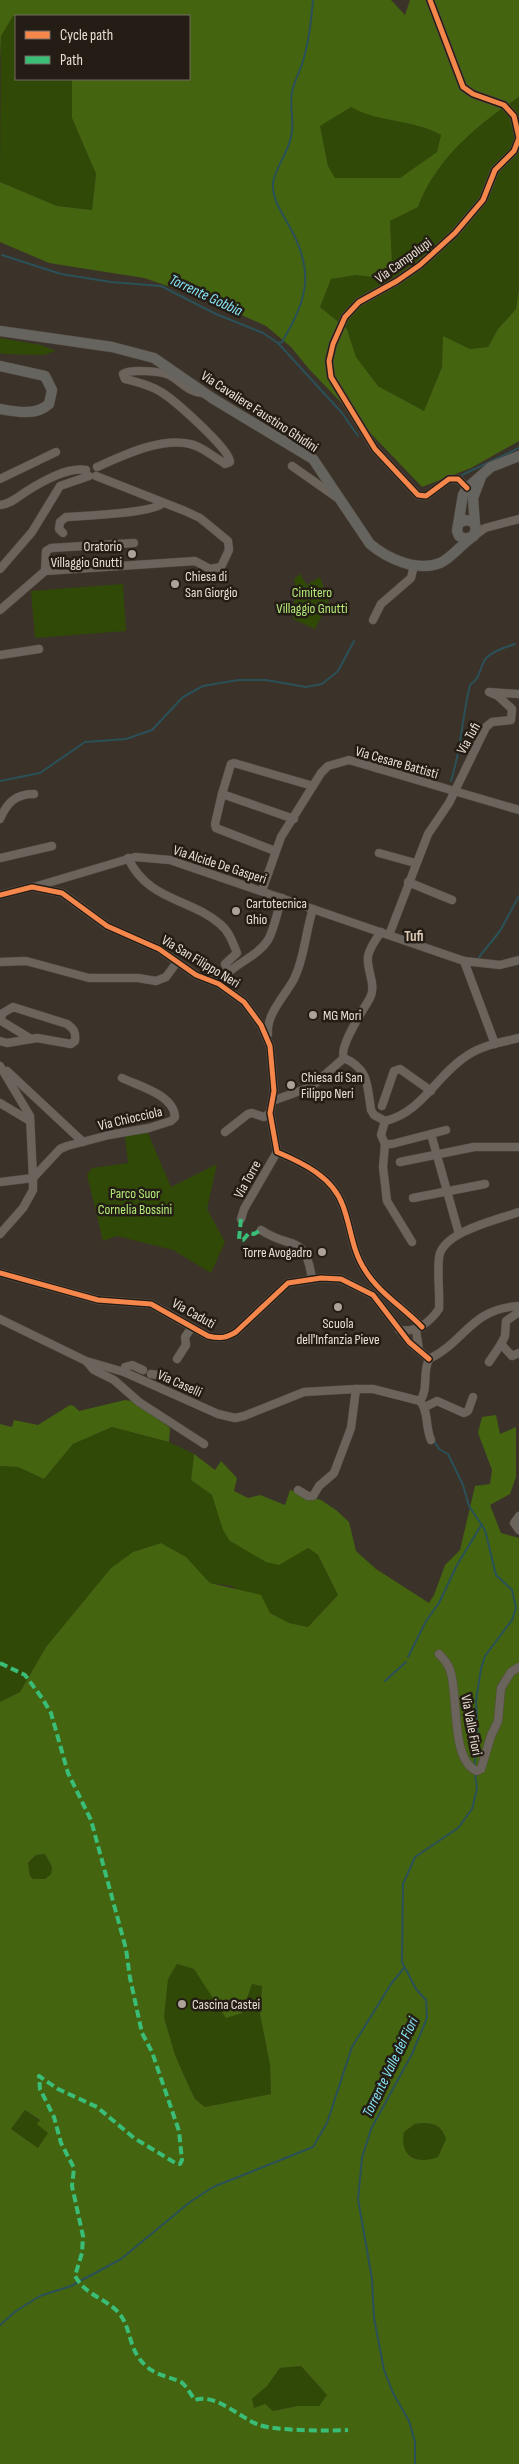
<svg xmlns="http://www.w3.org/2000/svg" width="519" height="2464" viewBox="0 0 519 2464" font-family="'Sofia Sans Condensed',sans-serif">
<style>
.green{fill:#314906}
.forest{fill:#446410;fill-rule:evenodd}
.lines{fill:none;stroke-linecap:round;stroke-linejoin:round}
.stream{stroke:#2b5158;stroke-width:2}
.street-casing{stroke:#564e45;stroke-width:9}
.secondary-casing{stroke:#564e45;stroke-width:11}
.street{stroke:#6b645d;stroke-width:8}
.secondary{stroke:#66645f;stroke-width:10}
.quiet{stroke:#3abd76;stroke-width:4;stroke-dasharray:8 4;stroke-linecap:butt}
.cycleway-casing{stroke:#241d15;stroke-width:8}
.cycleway{stroke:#f5874c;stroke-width:5}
.poi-dot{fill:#aca299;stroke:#241d15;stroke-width:2}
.labels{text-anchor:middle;stroke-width:5;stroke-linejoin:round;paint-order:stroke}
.street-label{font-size:14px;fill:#e9dfd5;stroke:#241d15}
.poi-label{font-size:14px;fill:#e9dfd5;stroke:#241d15;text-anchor:start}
.park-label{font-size:14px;fill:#b3ea78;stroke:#241d15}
.water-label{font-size:15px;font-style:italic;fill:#87e5f8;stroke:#241d15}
.neighbourhood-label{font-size:15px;font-weight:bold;fill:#ddcab6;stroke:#241d15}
</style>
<rect width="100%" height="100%" fill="#3b3229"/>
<g class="green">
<polygon points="13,16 36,16 16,16 16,79 72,79 72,118 96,174 92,210 57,206 0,182 1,36"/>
<path d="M519 97V288L516 309 498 329 488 347 470 349 443 336 442 367 424 411 378 386 356 357 347 329 320 307 331 279 356 275 381 278 392 262 390 221 418 207C436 159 477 125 519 97Z"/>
<path d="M351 106C379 123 413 119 441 135L437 152 400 178 335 179 328 166 320 126Z"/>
<polygon points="0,338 41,345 56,351 43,355 3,354 0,353"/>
<path d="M300 574 307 585 320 577 329 601 315 629 293 619C292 605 298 594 294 579Z"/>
<polygon points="123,584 126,631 35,638 31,591"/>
<polygon points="147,1131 171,1187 217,1164 207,1209 225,1242 211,1273 173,1250 117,1236 103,1241 87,1175 92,1168 128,1163 125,1136"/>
<polygon points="112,1427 169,1442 194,1454 191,1480 212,1495 230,1541 247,1550 307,1548 318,1555 338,1595 308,1627 289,1623 270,1613 232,1586 210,1583 186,1557 161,1543 133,1552 111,1568 46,1647 20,1692 0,1702 0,1466 18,1467 44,1479 73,1444"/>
<polygon points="45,1854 52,1867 51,1874 45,1879 33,1879 30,1876 28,1864 36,1855"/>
<polygon points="177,1964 194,1969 209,1988 242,2013 252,1984 262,1986 260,2014 270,2065 271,2094 205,2107 195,2099 187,2082 175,2055 164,2017 167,1979"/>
<polygon points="25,2110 40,2121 49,2133 38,2148 11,2129"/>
<path d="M424 2123C437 2124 442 2127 446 2139L438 2157 427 2161 417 2160 405 2152 402 2144 404 2132 415 2124Z"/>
<polygon points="301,2366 327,2395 319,2406 297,2406 272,2411 269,2407 253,2408 252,2399 267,2386 280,2368"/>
</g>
<g class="forest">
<path d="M0 0H391L405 15 410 0H519V97C477 125 436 159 418 207L390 221 392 262 381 278 356 275 331 279 320 307 347 329 356 357 378 386 424 411 442 367 443 336 470 349 488 347 498 329 516 309 519 288V441L471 468 422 487 309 369 291 347 266 326 206 299 144 278 49 263 0 242V182L57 206 92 210 96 174 72 118V79H189V16H13L1 36 0 61ZM351 107C379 123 413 119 441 135L437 152 400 178H335L328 166 320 126Z"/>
<polygon points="125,1400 136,1402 170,1428 169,1442 112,1427 73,1444 44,1479 18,1467 0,1466 0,1424 12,1427 14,1420 38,1425 70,1405 74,1406 79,1411"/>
<path d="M496 1415 500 1434 516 1427V1477L510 1494 490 1505 501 1533 519 1538V2464H0V1702L20 1692 46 1647 111 1568 133 1552 161 1543 186 1557 210 1583 261 1595 270 1613 289 1623 308 1627 338 1595 318 1555 308 1548 279 1565 266 1562 230 1541 223 1530 212 1495 191 1480 194 1454 215 1470 221 1461 237 1478 234 1491 248 1498 260 1495 285 1505 290 1490 321 1500 336 1510 349 1522 356 1551 376 1569 429 1603 434 1595 445 1565 460 1550 475 1486 490 1484 492 1470 478 1433 482 1417ZM45 1854 52 1867 51 1874 45 1879H33L30 1876 28 1863 36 1855ZM177 1964 194 1969 226 2018 242 2013 252 1984 262 1986 260 2014 270 2065 271 2094 205 2107 195 2099 187 2082 175 2055 164 2017 168 1979ZM25 2110 40 2120 37 2124 48 2133 38 2148 11 2129ZM424 2123C437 2124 442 2127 446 2139L438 2157C417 2165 399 2157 404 2132L415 2124ZM301 2366 327 2395 319 2406H297L273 2411 265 2404 254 2408 252 2399 267 2386 280 2368Z"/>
</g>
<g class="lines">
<g class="stream">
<polyline points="2,255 61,274 111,282 161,286 216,314 263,333 278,343 342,413 358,436"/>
<path d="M279 343 282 342C309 296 315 270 287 222 280 210 272 198 273 183 275 168 288 153 291 137 295 122 289 108 292 92 294 82 299 73 302 64 309 43 311 21 313 0"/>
<polyline points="462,475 519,448"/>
<polyline points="0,781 40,773 85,742 126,739 152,730 183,697 203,686 238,680 266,680 306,687 322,684 338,671 354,641"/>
<path d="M451 781C461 750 462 717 470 685 480 678 479 671 484 661 489 652 506 647 515 644"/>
<polyline points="479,957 500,931 519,896"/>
<polyline points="434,1441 439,1449 448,1454 463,1485 469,1506 485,1530 496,1575 512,1590 516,1608 512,1620 485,1656 481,1669 476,1700 478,1746 474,1766"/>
<polyline points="408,1657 426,1621 439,1603 457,1565 482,1524"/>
<polyline points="385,1681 406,1662"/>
<polyline points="0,2325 16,2311 40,2296 71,2286 121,2259 190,2202 213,2187 313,2147 327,2123 352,2047 391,1984 404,1968"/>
<polyline points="415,2464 415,2442 409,2421 393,2393 384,2370 374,2318 372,2279 358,2199 362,2158 371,2129 412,2054 427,2018 426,2000 416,1989 402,1962 403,1884 415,1857 458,1828 472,1809 477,1789 475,1773"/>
</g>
<g class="street-casing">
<g id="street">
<polyline points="430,0 463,87 473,94 504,105 514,116 519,138 514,151 495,170 483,200 455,233 420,265 397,281 359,302 345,317 333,344 329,361 331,377 375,449 418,495 426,496 449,479 458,479 467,488"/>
<polyline points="292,466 339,499"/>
<path d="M97 467C124 455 161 437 190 444 201 446 211 455 221 461L225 464 230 462C231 450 173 399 161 392 150 385 137 382 125 379L123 374C129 369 161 371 169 375 181 381 189 393 203 393"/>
<polyline points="0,479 56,452"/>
<path d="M0 505C11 504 19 496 27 491 43 481 67 467 86 470"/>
<path d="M63 533 59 529 60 522 66 517C83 516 154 513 163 503"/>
<polyline points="474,536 485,528 519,519"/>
<polyline points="0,569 32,532 60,486 89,476"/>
<polyline points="45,571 46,551 51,548 134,543"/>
<polyline points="0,610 45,571 195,561 210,569 221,567 229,550 228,541 200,518 185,511 96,476"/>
<polyline points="373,620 381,604 411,578 414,565"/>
<polyline points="0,655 39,649"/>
<polyline points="222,794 231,764 234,763 313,786"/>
<path d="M0 819C7 803 15 794 34 794"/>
<polyline points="275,851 216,828 215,824 222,794 294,819"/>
<polyline points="379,853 415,863"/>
<polyline points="0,858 52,846"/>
<path d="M128 858C148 901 190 898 220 924 229 931 233 943 237 953L225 964 228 970"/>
<polyline points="408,882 452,900"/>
<polyline points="34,887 135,857 170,860 464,961 500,965 519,960"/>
<polyline points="262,891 281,837 321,773 328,766 349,760 519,810"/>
<path d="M0 895 32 887 62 893 107 926 159 949 196 975 219 984 244 1002 261 1025 270 1046 274 1091 270 1113 277 1152C303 1163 333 1177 343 1206 351 1227 352 1251 365 1270 378 1292 404 1308 422 1327"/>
<polyline points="389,935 428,834 449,803 486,727 492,722 511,720 512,709 498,696 489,692 519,694"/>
<polyline points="464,961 495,1044"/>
<polyline points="0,962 26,961 89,978 138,978 156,981 166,977 177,962"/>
<path d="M219 984C230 964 256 959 268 940 275 928 277 911 282 898"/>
<path d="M268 1034C266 1014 285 996 294 979 305 957 305 933 313 909"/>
<path d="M0 1041 7 1043 37 1038 71 1044 75 1041C76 1032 74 1029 67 1024L13 1007 3 1013 0 1019 3 1022 31 1039"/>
<path d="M344 1058C338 1047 364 1009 370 998 377 985 366 970 368 956 370 947 376 939 381 932"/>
<polyline points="0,1066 30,1116 33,1178 33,1190 23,1208 0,1234"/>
<polyline points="7,1071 83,1142"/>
<path d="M275 1100 311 1087 344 1058C369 1069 367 1085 371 1110L374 1115 385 1121C422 1113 437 1074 468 1055 483 1045 502 1042 519 1038"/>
<polyline points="0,1103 30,1121"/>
<polyline points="382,1106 394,1071 400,1069 431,1091"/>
<polyline points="385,1121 381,1135 385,1144 392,1144 431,1134 459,1234"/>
<polyline points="225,1132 248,1114 252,1113 264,1117 270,1113"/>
<polyline points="431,1134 446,1130"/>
<polyline points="385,1144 383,1167 387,1201 412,1242"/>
<polyline points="400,1162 474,1147 519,1147"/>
<path d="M0 1182 33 1178 60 1149 67 1146 109 1135 149 1128 171 1121 175 1117C174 1095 139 1086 122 1078"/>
<polyline points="413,1198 485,1184"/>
<polyline points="241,1219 244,1209 277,1152"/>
<path d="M261 1230C292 1251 305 1232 312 1279"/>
<path d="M0 1273 98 1300 151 1304 208 1336C220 1339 226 1338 236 1332L288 1283 321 1278 341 1279 373 1295 409 1342 429 1359"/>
<polyline points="519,1312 506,1321 505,1336 501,1344 512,1356 519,1353"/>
<polyline points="0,1319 86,1361 124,1372 218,1414 235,1418 244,1416 304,1392 356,1389"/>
<path d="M399 1330C417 1333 429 1323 439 1309 440 1292 437 1275 439 1258 441 1232 497 1220 519 1212"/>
<polyline points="416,1330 419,1350"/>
<polyline points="177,1359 186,1345 185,1337 192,1327"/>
<path d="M429 1359C466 1341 470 1309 519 1306"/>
<path d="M429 1359C422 1373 429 1388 420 1401 429 1411 425 1427 431 1440"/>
<polyline points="87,1362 94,1370 114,1380 139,1402 204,1444"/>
<polyline points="489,1362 501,1344"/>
<polyline points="124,1372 125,1367 132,1365 143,1370"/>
<polyline points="151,1374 164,1376"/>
<polyline points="425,1407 437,1401 464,1413 468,1411 473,1397"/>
<polyline points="298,1490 308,1496 313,1496 319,1486 334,1473 351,1428 356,1389 373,1389 420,1401"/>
<polyline points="519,1516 514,1523 519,1530"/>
<path d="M439 1654C444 1659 448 1664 450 1670 459 1694 450 1761 477 1771L481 1769 491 1736 498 1721 501 1688 511 1672 519 1667"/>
</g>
</g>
<g class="secondary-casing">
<g id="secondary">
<path d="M0 331 112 347 154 358 212 398 313 459 370 544C388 559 417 572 440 563 449 560 461 545 471 538"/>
<path d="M0 366 45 376 52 390 49 404C36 416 17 412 0 409"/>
<polyline points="459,523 466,520 473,522 476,527 474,536 465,539 459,536 457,531 463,495 467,488 491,467 519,456"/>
<polyline points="475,525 473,498 481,477"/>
</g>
</g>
<use href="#street" class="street"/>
<use href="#secondary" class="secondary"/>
<g class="quiet">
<polyline points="241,1219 239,1239 243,1240 249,1233 254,1234 261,1230"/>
<path d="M0 1663 25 1675 42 1698 51 1713 68 1773 91 1820 126 1949 130 1978 142 2033 152 2052 179 2131 182 2160 180 2164H177L134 2138 97 2107 58 2089 39 2076 40 2089 54 2117 61 2143 74 2168 72 2186 83 2236 82 2253 75 2276C86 2295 102 2297 116 2310 133 2326 126 2348 146 2366 157 2376 168 2376 181 2382 186 2385 191 2395 195 2400 216 2393 240 2418 259 2425 279 2431 326 2431 348 2430"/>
</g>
<g class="cycleway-casing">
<g id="cycleway">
<polyline points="430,0 463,87 473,94 504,105 514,116 519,138 514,151 495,170 483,200 455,233 420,265 397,281 359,302 345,317 333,344 329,361 331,377 375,449 418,495 426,496 449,479 458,479 467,488"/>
<path d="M0 895 32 887 62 893 107 926 159 949 196 975 219 984 244 1002 261 1025 270 1046 274 1091 270 1113 277 1152C303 1163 333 1177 343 1206 351 1227 352 1251 365 1270 378 1292 404 1308 422 1327"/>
<path d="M0 1273 98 1300 151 1304 208 1336C220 1339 226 1338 236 1332L288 1283 321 1278 341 1279 373 1295 409 1342 429 1359"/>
</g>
</g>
<use href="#cycleway" class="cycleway"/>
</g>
<g class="poi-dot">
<circle cx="132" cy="554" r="5"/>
<circle cx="175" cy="584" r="5"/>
<circle cx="236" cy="911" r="5"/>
<circle cx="313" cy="1015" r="5"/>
<circle cx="291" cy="1085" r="5"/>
<circle cx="322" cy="1252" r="5"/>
<circle cx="338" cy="1307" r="5"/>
<circle cx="182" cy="2004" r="5"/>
</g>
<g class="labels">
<g class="street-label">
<text transform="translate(403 260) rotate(-36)" y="5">Via Campolupi</text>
<text transform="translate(260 411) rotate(33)" y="5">Via Cavaliere Faustino Ghidini</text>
<text transform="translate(468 738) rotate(-61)" y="5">Via Tufi</text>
<text transform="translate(397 762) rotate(16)" y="5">Via Cesare Battisti</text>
<text transform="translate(220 864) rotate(18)" y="5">Via Alcide De Gasperi</text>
<text transform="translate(201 961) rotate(31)" y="5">Via San Filippo Neri</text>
<text transform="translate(130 1118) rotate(-13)" y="5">Via Chiocciola</text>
<text transform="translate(247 1179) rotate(-61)" y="5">Via Torre</text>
<text transform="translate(194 1313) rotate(29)" y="5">Via Caduti</text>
<text transform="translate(180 1383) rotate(24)" y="5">Via Caselli</text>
<text transform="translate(472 1725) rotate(79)" y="5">Via Valle Fiori</text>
</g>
<g class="poi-label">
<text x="122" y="551" text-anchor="end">Oratorio<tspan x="122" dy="16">Villaggio Gnutti</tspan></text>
<text x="185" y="581">Chiesa di<tspan x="185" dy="16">San Giorgio</tspan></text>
<text x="246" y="908">Cartotecnica<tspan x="246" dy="16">Ghio</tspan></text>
<text x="323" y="1020">MG Mori</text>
<text x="301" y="1082">Chiesa di San<tspan x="301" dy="16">Filippo Neri</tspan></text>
<text x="312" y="1257" text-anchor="end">Torre Avogadro</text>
<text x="338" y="1328" text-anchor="middle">Scuola<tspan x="338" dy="16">dell'Infanzia Pieve</tspan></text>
<text x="192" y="2009">Cascina Castei</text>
</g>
<g class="park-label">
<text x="312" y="597">Cimitero<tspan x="312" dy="16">Villaggio Gnutti</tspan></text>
<text x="135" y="1198">Parco Suor<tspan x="135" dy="16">Cornelia Bossini</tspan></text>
</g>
<g class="water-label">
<text transform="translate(206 295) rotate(25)" y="5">Torrente Gobbia</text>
<text transform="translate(390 2067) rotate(-64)" y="5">Torrente Valle dei Fiori</text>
</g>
<g class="neighbourhood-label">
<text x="414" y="941">Tufi</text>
</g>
</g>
<rect x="15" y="15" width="175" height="65" fill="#241d15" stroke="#736b62"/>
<rect x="25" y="31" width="25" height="8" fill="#f5874c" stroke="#736b62"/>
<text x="60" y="40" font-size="15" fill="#e9dfd5">Cycle path</text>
<rect x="25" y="56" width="25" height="8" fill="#3abd76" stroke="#736b62"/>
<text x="60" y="65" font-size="15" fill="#e9dfd5">Path</text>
</svg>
